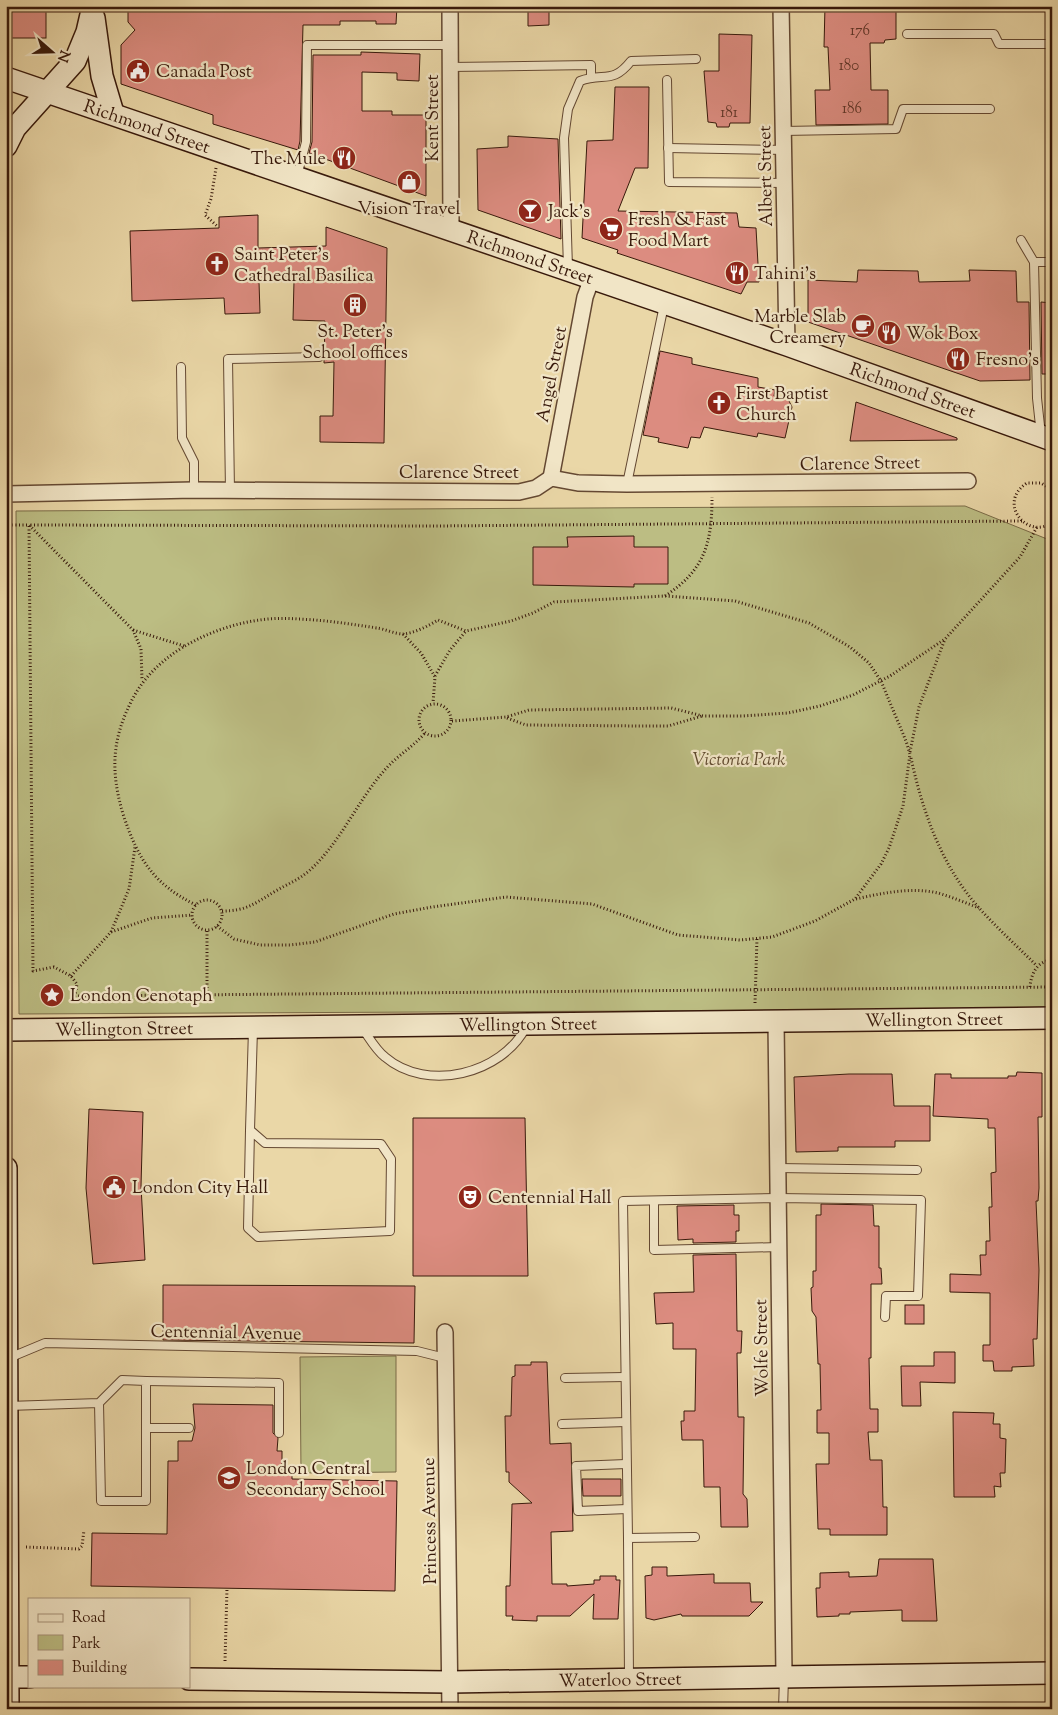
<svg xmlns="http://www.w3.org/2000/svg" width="1058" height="1715" viewBox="0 0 1058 1715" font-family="'Sorts Mill Goudy',serif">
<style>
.green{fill:#bcbd83;stroke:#7a6b47}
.building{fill:#dc8c80;stroke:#38190b}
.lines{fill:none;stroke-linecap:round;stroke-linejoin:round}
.lane-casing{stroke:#644832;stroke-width:10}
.street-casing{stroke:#644832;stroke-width:18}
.secondary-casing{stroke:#38190b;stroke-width:24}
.path{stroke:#38190b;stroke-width:3;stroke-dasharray:1 2.5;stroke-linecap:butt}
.lane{stroke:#f1e5c6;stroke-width:8}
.street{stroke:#f1e5c6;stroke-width:15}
.secondary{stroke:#f1e5c6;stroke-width:21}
.labels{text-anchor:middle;stroke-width:4.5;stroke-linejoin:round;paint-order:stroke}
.number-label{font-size:15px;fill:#613628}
.poi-label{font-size:18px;fill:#38190b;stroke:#f1e5c6;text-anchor:start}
.street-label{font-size:18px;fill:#38190b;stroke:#f1e5c6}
.park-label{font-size:18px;font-style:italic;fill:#604a2f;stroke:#f1e5c6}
</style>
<rect width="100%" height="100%" fill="#ead7a7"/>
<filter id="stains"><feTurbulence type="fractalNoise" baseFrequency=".004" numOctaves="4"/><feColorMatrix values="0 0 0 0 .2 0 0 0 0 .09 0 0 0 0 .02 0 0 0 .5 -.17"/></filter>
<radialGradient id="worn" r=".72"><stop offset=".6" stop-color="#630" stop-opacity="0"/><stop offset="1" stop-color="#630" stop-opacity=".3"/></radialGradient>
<g class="green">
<polygon points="965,506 1052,541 1052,1007 1048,1009 19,1014 16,511"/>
<polygon points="396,1356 396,1472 301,1473 300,1357"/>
</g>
<g class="building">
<rect x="6" y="6" width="40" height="32"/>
<polygon points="128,6 397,6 396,24 376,24 376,21 340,21 340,25 303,25 300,141 298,150 213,124 213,115 121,84 121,45 135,30 128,22"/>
<polygon points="528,6 549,6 549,25 528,26"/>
<polygon points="825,6 896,6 896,39 885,40 884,43 870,43 871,90 888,90 888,124 816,125 815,90 830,90 828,47 824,47"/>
<polygon points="719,34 752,35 750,123 730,123 729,127 717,127 716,123 708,122 704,71 719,71"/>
<polygon points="361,52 420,54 419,81 397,80 397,73 362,72 362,111 392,111 392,115 426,115 426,196 309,153 312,142 313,55 361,55"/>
<polygon points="615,87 649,87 648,168 635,168 618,211 737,213 739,227 756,228 759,282 747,282 741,294 617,253 618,250 582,238 587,141 613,140"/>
<polygon points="508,136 558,139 561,239 478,210 477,149 508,147"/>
<polygon points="258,215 258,248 326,246 326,227 387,248 384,443 320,442 320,416 333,416 334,362 324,363 325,321 293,320 294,281 259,282 260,313 225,314 224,298 132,301 130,231 219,228 219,217"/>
<polygon points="858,270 918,271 919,282 970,281 969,270 1016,271 1017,302 1029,302 1030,380 980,381 808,322 808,280 857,282"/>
<polygon points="1041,302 1052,303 1052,374 1042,374"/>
<polygon points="660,351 692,358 692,364 758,378 758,387 775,390 774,396 788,399 792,407 785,438 758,433 757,437 704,427 700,438 691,437 688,448 658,442 659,438 643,435"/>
<polygon points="856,402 957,438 957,440 850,441"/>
<polygon points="634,536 634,547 668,547 668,584 634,584 634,587 533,585 533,547 568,547 567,537"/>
<polygon points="1017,1072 1042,1073 1042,1117 1038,1117 1039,1188 1038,1201 1036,1201 1039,1270 1037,1339 1033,1339 1034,1366 1012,1367 1012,1371 994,1371 993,1361 983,1361 983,1345 990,1345 990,1293 950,1292 950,1274 981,1275 980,1255 986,1255 986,1241 990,1241 989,1207 992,1207 991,1173 996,1172 995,1128 988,1128 988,1119 933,1116 935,1074 951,1074 951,1078 1008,1078 1008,1076 1016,1076"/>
<polygon points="849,1074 892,1074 894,1106 930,1106 930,1141 895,1141 895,1147 838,1147 838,1151 796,1152 794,1077"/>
<polygon points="89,1109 143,1112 141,1186 145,1260 93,1264 86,1188"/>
<polygon points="413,1118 525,1118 528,1276 413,1276"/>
<polygon points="821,1204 873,1205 874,1226 879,1226 879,1268 881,1268 882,1284 871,1284 871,1358 869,1358 870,1409 878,1409 878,1432 868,1432 870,1460 882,1460 883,1507 887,1507 887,1535 830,1535 830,1529 818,1529 816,1464 829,1464 829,1433 817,1433 817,1410 821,1410 820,1364 818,1364 816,1317 812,1311 811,1288 813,1287 813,1271 816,1271 816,1215 821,1215"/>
<polygon points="734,1205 734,1215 739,1215 739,1231 736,1231 736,1242 693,1243 693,1239 678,1240 677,1206"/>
<polygon points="736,1254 737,1331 742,1331 741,1353 737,1353 738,1417 744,1417 743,1494 747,1499 748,1527 721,1527 720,1487 704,1487 703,1440 682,1440 681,1421 684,1421 684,1411 695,1411 696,1349 673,1349 673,1323 656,1324 654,1293 694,1292 693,1255"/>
<polygon points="163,1285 415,1286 414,1343 163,1340"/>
<rect x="905" y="1305" width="19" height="19"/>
<polygon points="934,1352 955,1352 955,1383 920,1382 921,1406 902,1406 901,1366 934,1366"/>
<polygon points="531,1362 547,1362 550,1444 571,1443 573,1531 551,1532 552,1584 567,1584 567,1586 594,1584 594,1580 600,1580 600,1576 616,1576 616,1580 620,1580 618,1619 593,1619 594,1594 570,1616 537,1616 537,1621 512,1620 513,1616 506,1616 506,1586 510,1586 512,1504 532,1503 509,1482 509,1472 506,1472 505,1416 511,1416 512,1377 515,1376 515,1365 531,1365"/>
<polygon points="193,1404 273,1405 273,1433 278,1438 277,1451 282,1451 282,1472 292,1472 292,1479 397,1481 395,1591 91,1586 92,1533 167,1534 168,1461 178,1461 178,1441 192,1441 195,1428"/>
<polygon points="953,1412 994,1413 993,1424 1000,1424 1000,1438 1006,1439 1005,1473 1000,1473 1001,1487 994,1486 995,1497 954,1497"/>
<polygon points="582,1479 621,1479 621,1496 583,1496"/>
<polygon points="879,1559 933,1559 937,1621 902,1621 902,1610 850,1612 850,1614 839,1614 839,1616 817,1617 816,1588 820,1588 820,1573 849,1572 849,1577 877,1576"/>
<polygon points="652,1567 667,1567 667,1576 714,1574 714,1583 750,1583 751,1602 763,1602 749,1616 682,1616 681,1614 654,1620 646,1618 645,1576 652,1575"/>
</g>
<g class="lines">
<g class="lane-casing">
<g id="lane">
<polyline points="907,34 994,34 999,44 1052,44"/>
<polyline points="450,67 591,65 591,77"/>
<polyline points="667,80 669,182 784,183"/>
<polyline points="783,131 896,129 903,109 990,109"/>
<polyline points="668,148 784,150"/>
<polyline points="297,176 306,142 307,45 450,45"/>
<polyline points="1021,240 1034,262 1052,262"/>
<polyline points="1034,262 1037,398 1041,435"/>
<path d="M568 268 564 138 568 109 580 81C604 72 612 85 631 61L696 59"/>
<polyline points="181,367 182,438 194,462 194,490"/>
<polyline points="627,484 664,305"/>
<polyline points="230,491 228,359 319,357"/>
<path d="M363 1029C370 1039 376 1050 385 1057 427 1093 502 1074 526 1027"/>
<polyline points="250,1130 248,1228 258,1237 390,1231 391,1159 381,1144 265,1143 250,1130 253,1029"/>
<polyline points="778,1168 917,1170"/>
<polyline points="654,1201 654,1250 779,1247"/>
<polyline points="9,1358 45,1343 417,1351 445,1358"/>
<polyline points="565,1378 625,1377"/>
<polyline points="146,1381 279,1383 279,1433"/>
<polyline points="8,1406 99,1403 101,1501 146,1501 146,1381 122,1380 99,1403"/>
<polyline points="562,1424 626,1422"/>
<polyline points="146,1428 189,1428"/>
<polyline points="626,1464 576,1466 578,1511 627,1509"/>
<polyline points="628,1538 623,1201 778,1198 921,1200 918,1296 886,1296 885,1317"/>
<polyline points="629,1678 628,1538 695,1537"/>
<polyline points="783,1709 784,1677"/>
</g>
</g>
<g class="street-casing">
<g id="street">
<polyline points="450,6 451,230"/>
<polyline points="781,6 787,345"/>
<polyline points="551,478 585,297 592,278"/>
<polyline points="6,494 194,490 519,492 536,488 551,478 578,483 627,484 968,481"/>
<polyline points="776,1021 784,1675"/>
<polyline points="445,1332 450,1709"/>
</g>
</g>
<g class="secondary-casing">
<g id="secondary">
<polyline points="94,18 102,76 113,113"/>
<path id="s1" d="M6 78 787 345 1052 440"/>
<polyline points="6,146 15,128 75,61 87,32 93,6"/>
<path id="s2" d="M6 1030 1052 1018"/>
<polyline points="6,1168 8,1709"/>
<polyline points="6,1677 29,1677"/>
<path id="s3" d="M189 1679 450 1682 1052 1673"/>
</g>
</g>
<g class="path">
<polyline points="216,168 211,199 205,215 217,226"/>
<path d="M1052 490 1041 483H1027C995 504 1030 541 1052 522"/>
<polyline points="1022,521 435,526 29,525 33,971 54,967 71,976 77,984 75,996 1052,987"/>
<polyline points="12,525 29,525 133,630 141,649 142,680"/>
<path d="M665 596C705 570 712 543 712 497"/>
<polyline points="133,630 184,646"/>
<polyline points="403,634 421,653 435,677 433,703"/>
<polyline points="435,676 450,650 466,631"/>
<circle cx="435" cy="720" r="16"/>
<polyline points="507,718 526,725 642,726 668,726 702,716"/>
<polyline points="452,721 506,717 529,710 671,708 703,716 742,716 788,713 820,706 853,695 890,676 945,639 1020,557 1037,527"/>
<polyline points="910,752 919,707 945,639"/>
<path d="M911 758C923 813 942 867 980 909 998 929 1018 947 1037 966"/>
<path d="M856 899C882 893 912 887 938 893 952 897 966 903 979 908"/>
<circle cx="207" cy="915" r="15"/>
<path d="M196 905C153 884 138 859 123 814 110 770 112 738 133 698 147 672 170 653 196 640 228 624 263 616 298 619 325 620 351 624 377 628 385 629 395 634 403 634 415 633 428 626 438 620L466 631 511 621 533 613 554 602 665 596 735 601 809 623 850 647 869 663 881 681 906 741 910 754 903 806 889 848 881 864 855 899 815 921 772 937 740 940 678 935 592 904 506 897 432 907 394 914 315 942 290 945H260L234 939 217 926"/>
<path d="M222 911C246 911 254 904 274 892 287 884 299 880 310 870 340 843 357 802 383 772 395 757 412 748 425 733"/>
<polyline points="207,931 207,994"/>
<polyline points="111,932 129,889 135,847"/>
<polyline points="71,976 111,932 152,918 192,915"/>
<path d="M1030 987C1031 974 1037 961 1052 960"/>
<polyline points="755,1003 757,938"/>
<polyline points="26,1547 79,1549 82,1546 84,1530"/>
<polyline points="225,1661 227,1588"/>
</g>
<use href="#lane" class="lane"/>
<use href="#street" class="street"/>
<use href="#secondary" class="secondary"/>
</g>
<defs>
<g id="civic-disc" transform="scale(1.25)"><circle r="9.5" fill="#8f2418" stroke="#f1e5c6"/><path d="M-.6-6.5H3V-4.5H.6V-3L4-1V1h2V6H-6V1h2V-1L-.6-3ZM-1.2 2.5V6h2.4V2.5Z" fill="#fff"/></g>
<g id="restaurant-disc" transform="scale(1.25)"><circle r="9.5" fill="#8f2418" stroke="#f1e5c6"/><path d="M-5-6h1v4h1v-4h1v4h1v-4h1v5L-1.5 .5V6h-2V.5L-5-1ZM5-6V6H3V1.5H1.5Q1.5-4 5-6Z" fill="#fff"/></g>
<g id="shop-disc" transform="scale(1.25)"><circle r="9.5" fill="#8f2418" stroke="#f1e5c6"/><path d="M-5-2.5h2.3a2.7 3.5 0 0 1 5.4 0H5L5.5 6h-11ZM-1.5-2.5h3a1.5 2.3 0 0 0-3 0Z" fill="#fff"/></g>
<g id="bar-disc" transform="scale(1.25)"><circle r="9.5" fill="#8f2418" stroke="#f1e5c6"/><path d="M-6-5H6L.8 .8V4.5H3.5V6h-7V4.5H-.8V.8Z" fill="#fff"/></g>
<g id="supermarket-disc" transform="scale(1.25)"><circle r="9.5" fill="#8f2418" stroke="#f1e5c6"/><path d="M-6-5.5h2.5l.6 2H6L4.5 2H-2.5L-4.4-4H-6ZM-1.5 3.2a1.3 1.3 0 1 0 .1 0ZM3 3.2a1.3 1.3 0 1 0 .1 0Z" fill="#fff"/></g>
<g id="church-disc" transform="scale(1.25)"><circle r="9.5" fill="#8f2418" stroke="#f1e5c6"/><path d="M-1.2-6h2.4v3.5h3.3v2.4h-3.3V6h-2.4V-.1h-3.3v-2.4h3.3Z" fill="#fff"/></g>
<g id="building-disc" transform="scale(1.25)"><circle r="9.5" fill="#8f2418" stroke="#f1e5c6"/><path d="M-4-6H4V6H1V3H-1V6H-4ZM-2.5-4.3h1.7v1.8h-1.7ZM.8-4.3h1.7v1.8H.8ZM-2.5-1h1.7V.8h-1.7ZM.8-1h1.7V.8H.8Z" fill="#fff"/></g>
<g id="cafe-disc" transform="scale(1.25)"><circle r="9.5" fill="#8f2418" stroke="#f1e5c6"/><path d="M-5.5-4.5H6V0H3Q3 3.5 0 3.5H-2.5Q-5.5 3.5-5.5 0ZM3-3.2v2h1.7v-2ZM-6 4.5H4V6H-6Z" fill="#fff"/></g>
<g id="sight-disc" transform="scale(1.25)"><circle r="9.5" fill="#8f2418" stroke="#f1e5c6"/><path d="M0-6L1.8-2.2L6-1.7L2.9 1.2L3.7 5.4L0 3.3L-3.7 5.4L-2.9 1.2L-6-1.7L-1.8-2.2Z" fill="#fff"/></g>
<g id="theatre-disc" transform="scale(1.25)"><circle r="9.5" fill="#8f2418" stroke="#f1e5c6"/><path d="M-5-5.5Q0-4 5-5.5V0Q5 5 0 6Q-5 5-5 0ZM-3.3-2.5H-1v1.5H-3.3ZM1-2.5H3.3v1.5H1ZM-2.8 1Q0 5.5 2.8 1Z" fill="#fff"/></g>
<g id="school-disc" transform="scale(1.25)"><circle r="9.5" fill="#8f2418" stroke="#f1e5c6"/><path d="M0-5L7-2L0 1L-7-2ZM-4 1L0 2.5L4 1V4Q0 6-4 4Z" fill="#fff"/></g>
</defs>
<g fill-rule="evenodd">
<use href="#civic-disc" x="138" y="71"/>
<use href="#restaurant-disc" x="344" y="158"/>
<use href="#shop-disc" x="409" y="182"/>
<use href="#bar-disc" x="530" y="211"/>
<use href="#supermarket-disc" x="611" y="229"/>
<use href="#church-disc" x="217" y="264"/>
<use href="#restaurant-disc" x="737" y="273"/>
<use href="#building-disc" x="355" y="305"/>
<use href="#cafe-disc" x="863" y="326"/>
<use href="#restaurant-disc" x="889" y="333"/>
<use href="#restaurant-disc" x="958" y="359"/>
<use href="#church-disc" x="719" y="403"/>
<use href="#sight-disc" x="52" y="995"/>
<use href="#civic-disc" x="114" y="1187"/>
<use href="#theatre-disc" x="470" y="1197"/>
<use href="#school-disc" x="229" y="1478"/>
</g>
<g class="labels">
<g class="number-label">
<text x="860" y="35">176</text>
<text x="849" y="70">180</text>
<text x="852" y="113">186</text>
<text x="729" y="117">181</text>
</g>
<g class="poi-label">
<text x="156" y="77">Canada Post</text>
<text x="326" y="164" text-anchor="end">The Mule</text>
<text x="409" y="214" text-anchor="middle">Vision Travel</text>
<text x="548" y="217">Jack's</text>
<text x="628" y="225">Fresh &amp; Fast<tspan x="628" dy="21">Food Mart</tspan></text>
<text x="234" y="260">Saint Peter's<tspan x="234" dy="21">Cathedral Basilica</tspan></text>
<text x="754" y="279">Tahini's</text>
<text x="846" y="322" text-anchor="end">Marble Slab<tspan x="846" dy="21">Creamery</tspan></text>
<text x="355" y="337" text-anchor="middle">St. Peter's<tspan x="355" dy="21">School offices</tspan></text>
<text x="906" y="339">Wok Box</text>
<text x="976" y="365">Fresno's</text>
<text x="736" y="399">First Baptist<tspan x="736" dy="21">Church</tspan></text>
<text x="70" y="1001">London Cenotaph</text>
<text x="132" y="1193">London City Hall</text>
<text x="488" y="1203">Centennial Hall</text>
<text x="246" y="1474">London Central<tspan x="246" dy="21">Secondary School</tspan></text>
</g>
<g class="street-label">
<text transform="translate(432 118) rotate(-90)" y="6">Kent Street</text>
<text dy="6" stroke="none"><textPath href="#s1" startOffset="149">Richmond Street</textPath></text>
<text transform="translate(765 176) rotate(-91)" y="6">Albert Street</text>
<text dy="6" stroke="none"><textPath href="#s1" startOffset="554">Richmond Street</textPath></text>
<text transform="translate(551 374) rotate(-79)" y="6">Angel Street</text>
<text dy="6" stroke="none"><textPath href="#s1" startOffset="959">Richmond Street</textPath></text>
<text transform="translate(860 463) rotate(-1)" y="6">Clarence Street</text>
<text x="459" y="478">Clarence Street</text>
<text dy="6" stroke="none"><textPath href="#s2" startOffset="928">Wellington Street</textPath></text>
<text dy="6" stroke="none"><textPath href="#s2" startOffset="522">Wellington Street</textPath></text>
<text dy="6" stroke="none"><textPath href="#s2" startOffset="118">Wellington Street</textPath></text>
<text transform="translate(226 1332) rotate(1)" y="6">Centennial Avenue</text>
<text transform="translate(761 1348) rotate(-91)" y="6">Wolfe Street</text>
<text transform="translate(429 1521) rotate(-91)" y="6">Princess Avenue</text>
<text dy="6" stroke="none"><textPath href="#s3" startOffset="431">Waterloo Street</textPath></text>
</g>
<g class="park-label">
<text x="739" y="765">Victoria Park</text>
</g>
</g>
<rect width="1058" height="1715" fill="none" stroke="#ead7a7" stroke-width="25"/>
<rect x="8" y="8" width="1043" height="1700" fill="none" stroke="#38190b" stroke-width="2.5"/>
<rect x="12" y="12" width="1033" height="1690" fill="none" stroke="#38190b"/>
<rect x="28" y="1598" width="162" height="90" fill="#f1e5c6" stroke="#a7937b"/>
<rect x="38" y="1614" width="25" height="8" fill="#f1e5c6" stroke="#a7937b"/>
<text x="72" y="1622" font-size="15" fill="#38190b">Road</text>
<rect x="38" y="1635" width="25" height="15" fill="#bcbd83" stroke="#a7937b"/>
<text x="72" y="1648" font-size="15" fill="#38190b">Park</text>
<rect x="38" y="1660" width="25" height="15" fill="#dc8c80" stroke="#a7937b"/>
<text x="72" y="1672" font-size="15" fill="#38190b">Building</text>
<g transform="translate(52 52) rotate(110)" stroke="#f1e5c6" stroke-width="4" paint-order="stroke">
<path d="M0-4L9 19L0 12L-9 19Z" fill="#38190b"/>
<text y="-8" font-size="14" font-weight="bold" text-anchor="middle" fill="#38190b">N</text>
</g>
<rect width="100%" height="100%" filter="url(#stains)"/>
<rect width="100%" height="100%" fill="url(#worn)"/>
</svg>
